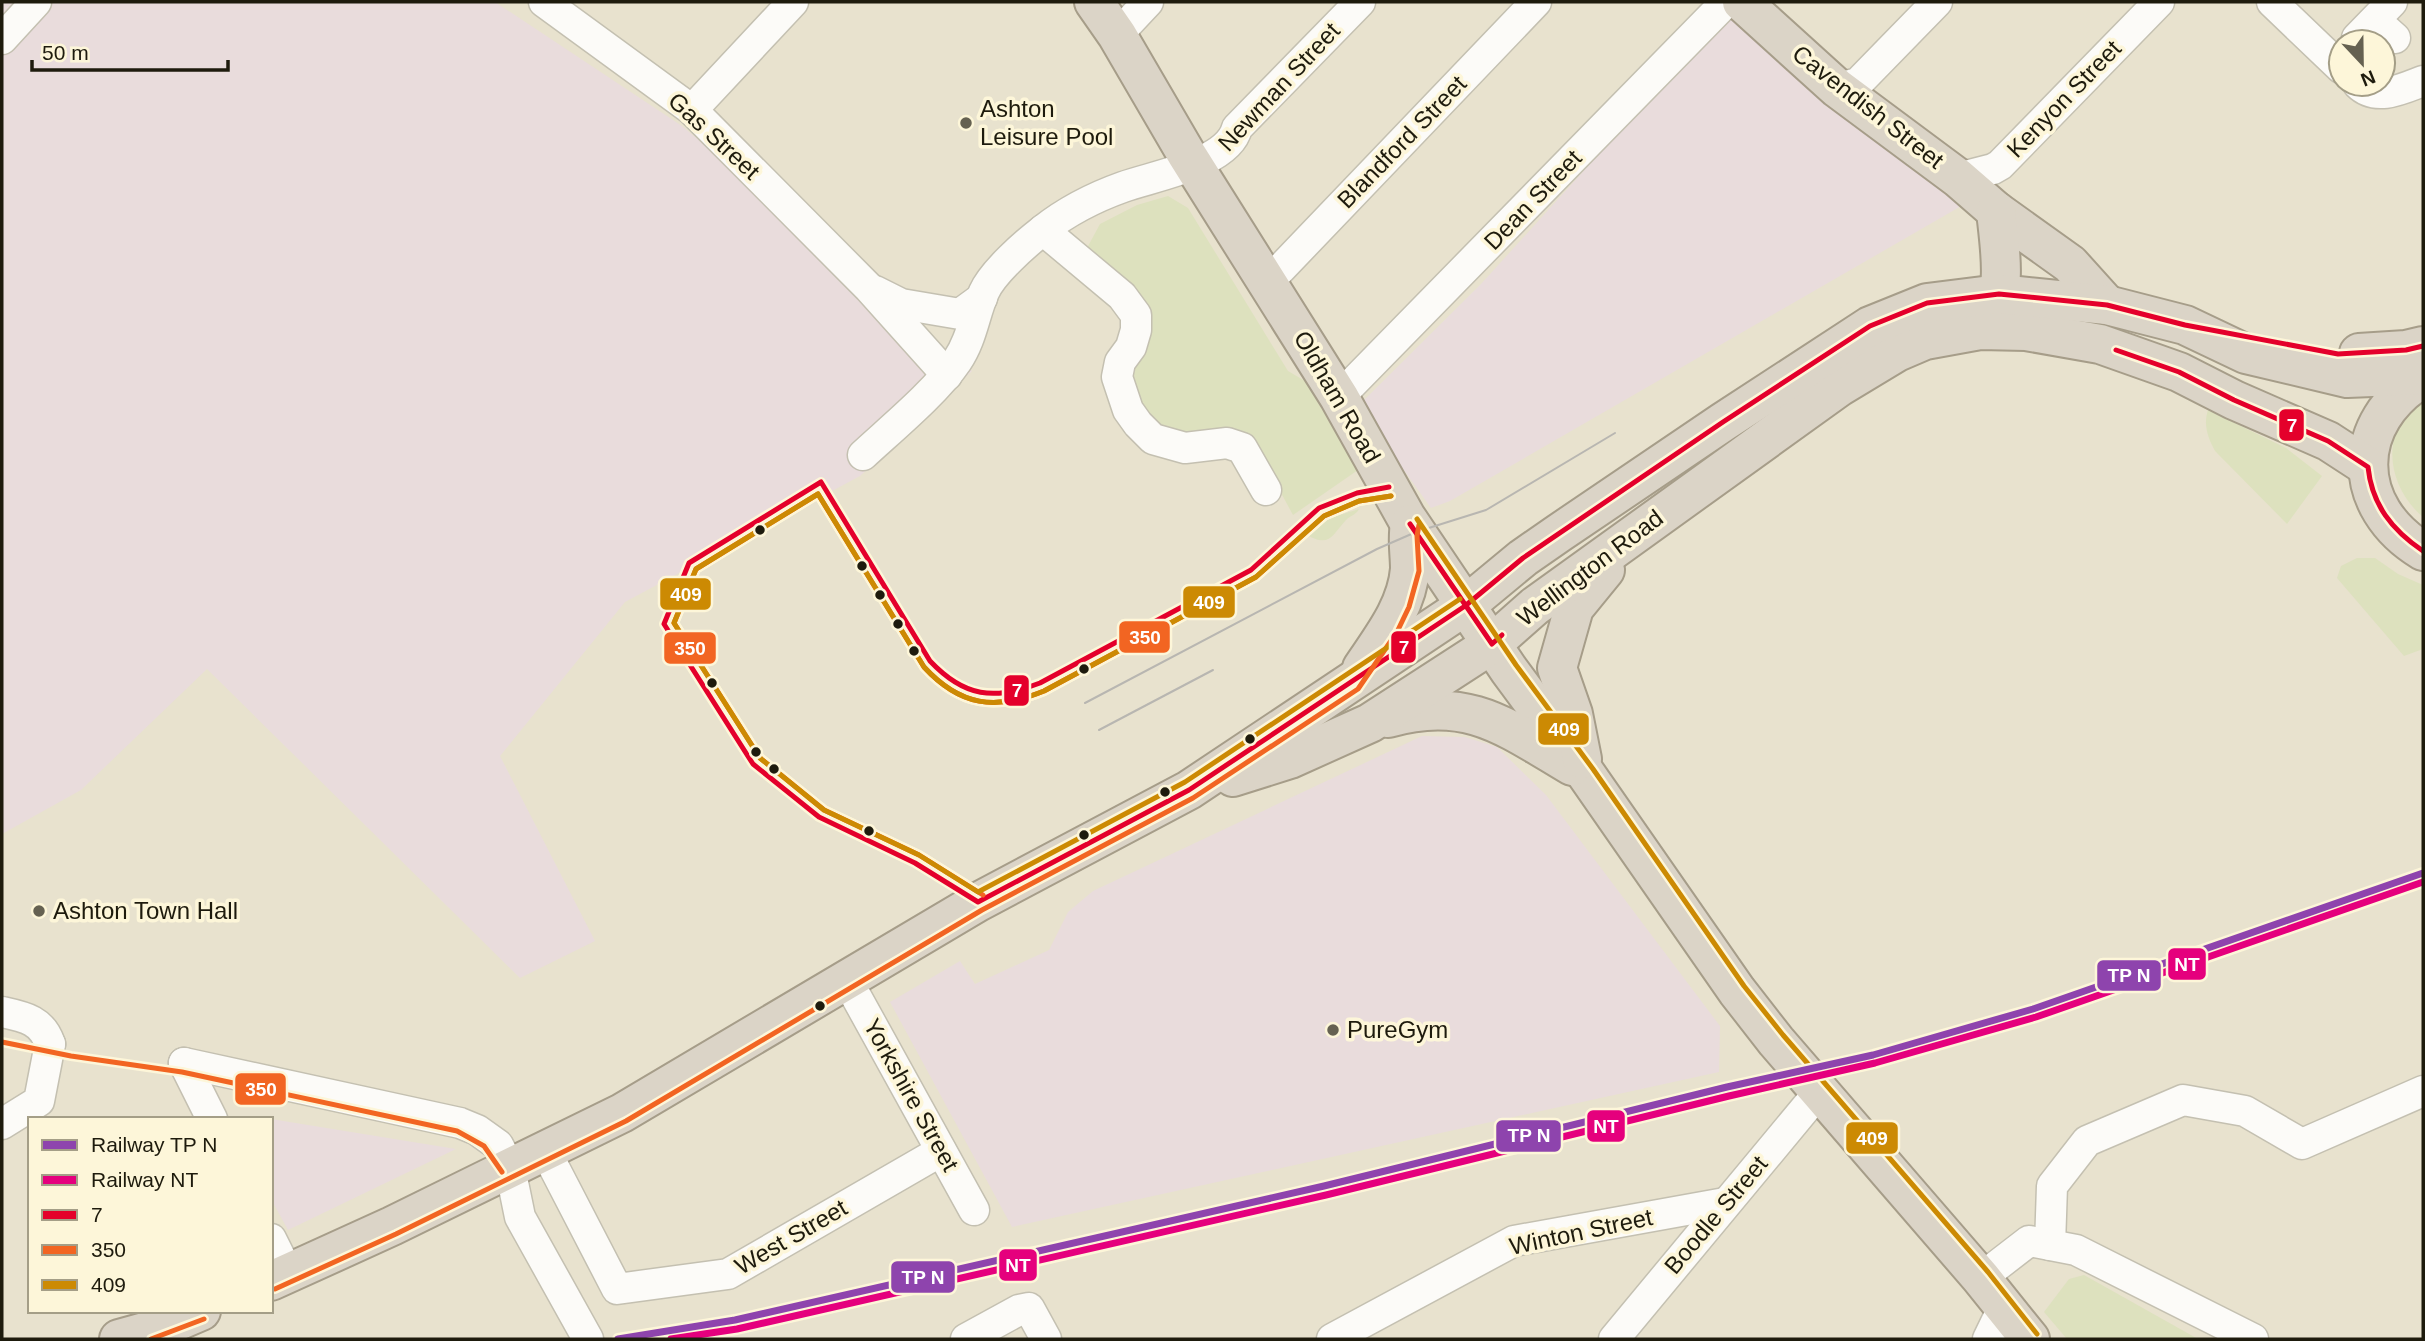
<svg xmlns="http://www.w3.org/2000/svg" width="2425" height="1341" viewBox="0 0 2425 1341" font-family="Arial,sans-serif">
<style>
.commercial{fill:#e9dcdc}
.green{fill:#dde1be}
.lines{fill:none;stroke-linecap:round;stroke-linejoin:round}
.street-casing{stroke:#c4c0b1;stroke-width:33}
.highway-casing{stroke:#a69d89;stroke-width:42}
.street{stroke:#fcfbf8;stroke-width:30}
.highway{stroke:#dbd4c7;stroke-width:38}
.tram{stroke:#b8b6b1;stroke-width:2}
.bus-1-casing{stroke:#fdf6d9;stroke-width:10}
.bus-2-casing{stroke:#fdf6d9;stroke-width:10}
.bus-3-casing{stroke:#fdf6d9;stroke-width:10}
.bus-1{stroke:#e4002b;stroke-width:5}
.bus-2{stroke:#f26522;stroke-width:5}
.bus-3{stroke:#cc8a03;stroke-width:5}
.rail-1-casing{stroke:#fdf6d9;stroke-width:12}
.rail-2-casing{stroke:#fdf6d9;stroke-width:12}
.rail-1{stroke:#8e44ad;stroke-width:7}
.rail-2{stroke:#e5007d;stroke-width:7}
.poi-dot{fill:#656151;stroke:#fdf6d9;stroke-width:2.5}
.bus-dot{fill:#1e1b0d;stroke:#fdf6d9;stroke-width:2.5}
.labels{text-anchor:middle;stroke-width:7;stroke-linejoin:round;paint-order:stroke}
.street-label{font-size:24px;fill:#1e1b0d;stroke:#fdf6d9}
.poi-label{font-size:24px;fill:#1e1b0d;stroke:#fdf6d9;text-anchor:start}
.line-badge{stroke:#fdf6d9;stroke-width:2.5}
.badge-label{font-size:19px;text-anchor:middle;font-weight:bold;fill:#fff}
</style>
<rect width="100%" height="100%" fill="#e8e2ce"/>
<g class="commercial">
<polygon points="2,2 495,2 682,126 972,371 860,476 625,602 500,756 595,941 520,978 207,669 81,790 2,834"/>
<polygon points="1727,13 1963,205 1450,501 1431,508 1358,406 1481,284"/>
<polygon points="1422,736 1465,737 1497,747 1546,795 1720,1026 1719,1072 1012,1227 890,1002 960,961 975,984 1049,950 1068,912 1093,891"/>
<polygon points="271,1119 456,1149 288,1230 271,1199"/>
</g>
<g class="green">
<polygon points="1168,196 1188,208 1288,371 1305,381 1358,470 1293,515 1254,443 1176,433 1155,423 1139,401 1132,366 1147,339 1087,248 1100,224 1137,205"/>
<path d="M2423 398V517C2393 492 2380 446 2407 413 2412 408 2418 403 2423 398Z"/>
<path d="M2208 410 2286 448 2322 476 2287 524 2215 451C2208 438 2203 425 2208 410Z"/>
<path d="M1359 509C1356 515 1351 515 1346 520 1332 535 1330 548 1307 535L1330 518Z"/>
<polygon points="2357,558 2375,558 2398,574 2423,585 2423,649 2404,656 2337,578 2341,566"/>
<polygon points="2084,1275 2198,1339 2067,1339 2044,1312 2069,1279"/>
</g>
<g class="lines">
<g class="street-casing">
<g id="street">
<polyline points="544,2 692,110 869,288 947,375"/>
<polyline points="2272,2 2341,68"/>
<polyline points="2375,20 2395,38"/>
<polyline points="1117,35 1148,2"/>
<polyline points="2357,38 2392,2"/>
<polyline points="2,39 36,2"/>
<path d="M2358 84C2376 102 2402 89 2423 81"/>
<polyline points="1837,88 1858,83 1937,2"/>
<polyline points="692,110 793,2"/>
<polyline points="1958,178 1993,169 2000,165 2159,2"/>
<polyline points="1043,230 1122,296 1136,315 1136,330 1131,347 1120,362 1117,377 1128,410 1138,424 1153,439 1185,448 1227,443 1242,448 1266,490"/>
<polyline points="1268,282 1536,2"/>
<polyline points="875,291 901,304 960,314 982,298"/>
<polyline points="1339,397 1726,2"/>
<path d="M863 455C891 429 936 392 957 361 972 339 974 315 984 292 993 272 1025 244 1043 230 1066 212 1095 197 1123 187 1153 176 1228 164 1237 128L1360 2"/>
<polyline points="847,980 974,1210"/>
<path d="M2 1012C25 1017 42 1020 50 1044"/>
<polyline points="184,1063 460,1123 477,1130 498,1145 510,1168 520,1217 588,1339"/>
<polyline points="184,1063 212,1119"/>
<polyline points="2,1124 39,1101 50,1044"/>
<polyline points="545,1150 617,1289 728,1274 941,1151"/>
<polyline points="271,1239 288,1273"/>
<polyline points="2050,1245 2052,1186 2087,1141 2183,1100 2245,1111 2302,1144 2423,1091"/>
<polyline points="1981,1278 2029,1241 2076,1250 2253,1339"/>
<polyline points="966,1339 1019,1310 1029,1308 1046,1339"/>
<polyline points="1332,1339 1514,1241 1725,1203"/>
<polyline points="1614,1339 1819,1092"/>
<polyline points="1988,1339 2003,1308"/>
</g>
</g>
<g class="highway-casing">
<g id="highway">
<polyline points="1094,2 1117,35 1187,155 1339,397 1406,517 1509,670 1586,774 1737,991 1776,1041 1981,1278 2030,1339"/>
<polyline points="1742,2 1837,88 1958,178 1996,211 2070,264 2107,305"/>
<path d="M1990 317C2008 292 1999 241 1996 211"/>
<polyline points="2359,353 2406,350 2423,346"/>
<path d="M2423 378C2350 422 2350 507 2423 551"/>
<path d="M1362 668C1382 638 1407 607 1410 569 1410 553 1407 540 1410 524"/>
<path d="M1388 718C1468 695 1506 727 1572 766"/>
<polyline points="1582,759 1573,714 1557,668 1574,608 1605,570"/>
<polyline points="1233,777 1290,759 1370,723 1492,644 1535,606 1839,387 1897,352 1925,340 1980,330 2026,331 2100,344 2179,372 2234,400 2328,441 2368,467"/>
<polyline points="271,1281 392,1226 622,1113 978,902 1189,790 1465,606 1523,558 1559,533 1723,422 1870,326 1927,303 1999,294 2107,305 2185,325 2246,354 2347,378 2423,375"/>
<polyline points="119,1339 166,1326 201,1311"/>
</g>
</g>
<use href="#street" class="street"/>
<use href="#highway" class="highway"/>
<g class="tram">
<polyline points="1085,703 1377,549 1416,532 1486,510 1615,433"/>
<polyline points="1099,730 1213,670"/>
</g>
<g class="bus-1-casing">
<g id="bus-1">
<path d="M2116 350 2179 372 2234 400 2328 441 2368 467C2372 505 2392 530 2423 551"/>
<path d="M1389 487 1357 493 1319 508 1251 570 1040 683C994 701 964 697 930 661L821 482 689 563 664 624 753 764 819 817 915 863 978 902 1189 790 1465 606 1523 558 1723 422 1870 326 1927 303 1999 294 2107 305 2185 325 2338 354 2406 350 2423 346"/>
<polyline points="1410,524 1492,644 1502,635"/>
</g>
</g>
<g class="bus-2-casing">
<g id="bus-2">
<path d="M983 895 919 855 824 810 760 758 674 623 696 569 818 494 924 667C960 706 995 711 1044 691L1256 577 1324 516 1359 501 1391 496"/>
<polyline points="2,1042 71,1056 182,1072 457,1131 484,1146 502,1172"/>
<polyline points="275,1289 396,1234 626,1121 982,910 1193,798 1358,689 1397,632 1409,607 1419,571 1417,536 1419,525"/>
<polyline points="151,1339 204,1319"/>
</g>
</g>
<g class="bus-3-casing">
<g id="bus-3">
<path d="M1391 496 1359 501 1324 516 1256 577 1044 691C995 711 960 706 924 667L818 494 696 569 674 623 760 758 824 810 919 855 978 892 1185 782 1460 599"/>
<polyline points="1417,519 1516,665 1593,769 1744,986 1783,1035 1988,1272 2037,1334"/>
</g>
</g>
<use href="#bus-1" class="bus-1"/>
<use href="#bus-2" class="bus-2"/>
<use href="#bus-3" class="bus-3"/>
<g class="rail-1-casing">
<polyline id="rail-1" points="618,1339 735,1320 1324,1186 1727,1087 1873,1055 2033,1009 2423,873"/>
</g>
<g class="rail-2-casing">
<polyline id="rail-2" points="671,1339 737,1329 1326,1195 1729,1096 1875,1063 2036,1017 2423,882"/>
</g>
<use href="#rail-1" class="rail-1"/>
<use href="#rail-2" class="rail-2"/>
</g>
<g class="poi-dot">
<circle cx="966" cy="123" r="7"/>
<circle cx="39" cy="911" r="7"/>
<circle cx="1333" cy="1030" r="7"/>
</g>
<g class="bus-dot">
<circle cx="760" cy="530" r="6"/>
<circle cx="862" cy="566" r="6"/>
<circle cx="880" cy="595" r="6"/>
<circle cx="898" cy="624" r="6"/>
<circle cx="914" cy="651" r="6"/>
<circle cx="1084" cy="669" r="6"/>
<circle cx="712" cy="683" r="6"/>
<circle cx="1250" cy="739" r="6"/>
<circle cx="756" cy="752" r="6"/>
<circle cx="774" cy="769" r="6"/>
<circle cx="1165" cy="792" r="6"/>
<circle cx="869" cy="831" r="6"/>
<circle cx="1084" cy="835" r="6"/>
<circle cx="820" cy="1006" r="6"/>
</g>
<g class="labels">
<g class="street-label">
<text transform="translate(1279 87) rotate(-47)" y="8">Newman Street</text>
<text transform="translate(2064 99) rotate(-46)" y="8">Kenyon Street</text>
<text transform="translate(1868 107) rotate(38)" y="8">Cavendish Street</text>
<text transform="translate(714 136) rotate(43)" y="8">Gas Street</text>
<text transform="translate(1402 142) rotate(-46)" y="8">Blandford Street</text>
<text transform="translate(1533 200) rotate(-46)" y="8">Dean Street</text>
<text transform="translate(1337 397) rotate(60)" y="8">Oldham Road</text>
<text transform="translate(1590 568) rotate(-37)" y="8">Wellington Road</text>
<text transform="translate(911 1095) rotate(61)" y="8">Yorkshire Street</text>
<text transform="translate(1716 1215) rotate(-50)" y="8">Boodle Street</text>
<text transform="translate(1581 1232) rotate(-12)" y="8">Winton Street</text>
<text transform="translate(791 1237) rotate(-30)" y="8">West Street</text>
</g>
<g class="poi-label">
<text x="980" y="117">Ashton<tspan x="980" dy="28">Leisure Pool</tspan></text>
<text x="53" y="919">Ashton Town Hall</text>
<text x="1347" y="1038">PureGym</text>
</g>
</g>
<g class="line-badge">
<rect x="2278" y="408" width="27" height="34" rx="7" fill="#e4002b"/>
<rect x="659" y="577" width="53" height="34" rx="7" fill="#cc8a03"/>
<rect x="1182" y="585" width="54" height="34" rx="7" fill="#cc8a03"/>
<rect x="1118" y="620" width="53" height="34" rx="7" fill="#f26522"/>
<rect x="1390" y="630" width="27" height="34" rx="7" fill="#e4002b"/>
<rect x="663" y="631" width="54" height="34" rx="7" fill="#f26522"/>
<rect x="1003" y="674" width="27" height="33" rx="7" fill="#e4002b"/>
<rect x="1537" y="712" width="53" height="34" rx="7" fill="#cc8a03"/>
<rect x="2167" y="947" width="40" height="34" rx="7" fill="#e5007d"/>
<rect x="2096" y="959" width="66" height="33" rx="7" fill="#8e44ad"/>
<rect x="234" y="1072" width="53" height="34" rx="7" fill="#f26522"/>
<rect x="1586" y="1109" width="40" height="34" rx="7" fill="#e5007d"/>
<rect x="1495" y="1119" width="67" height="34" rx="7" fill="#8e44ad"/>
<rect x="1845" y="1121" width="54" height="34" rx="7" fill="#cc8a03"/>
<rect x="998" y="1248" width="40" height="34" rx="7" fill="#e5007d"/>
<rect x="890" y="1260" width="66" height="34" rx="7" fill="#8e44ad"/>
</g>
<g class="badge-label">
<text x="2292" y="432">7</text>
<text x="686" y="601">409</text>
<text x="1209" y="609">409</text>
<text x="1145" y="644">350</text>
<text x="1404" y="654">7</text>
<text x="690" y="655">350</text>
<text x="1017" y="697">7</text>
<text x="1564" y="736">409</text>
<text x="2187" y="971">NT</text>
<text x="2129" y="982">TP N</text>
<text x="261" y="1096">350</text>
<text x="1606" y="1133">NT</text>
<text x="1529" y="1142">TP N</text>
<text x="1872" y="1145">409</text>
<text x="1018" y="1272">NT</text>
<text x="923" y="1284">TP N</text>
</g>
<rect width="2425" height="1341" fill="none" stroke="#1e1b0d" stroke-width="7"/>
<rect x="28" y="1117" width="245" height="196" fill="#fdf6d9" stroke="#a49e87" stroke-width="2"/>
<rect x="42" y="1140" width="35" height="10" fill="#8e44ad" stroke="#a49e87" stroke-width="2"/>
<text x="91" y="1152" font-size="21" fill="#1e1b0d">Railway TP N</text>
<rect x="42" y="1175" width="35" height="10" fill="#e5007d" stroke="#a49e87" stroke-width="2"/>
<text x="91" y="1187" font-size="21" fill="#1e1b0d">Railway NT</text>
<rect x="42" y="1210" width="35" height="10" fill="#e4002b" stroke="#a49e87" stroke-width="2"/>
<text x="91" y="1222" font-size="21" fill="#1e1b0d">7</text>
<rect x="42" y="1245" width="35" height="10" fill="#f26522" stroke="#a49e87" stroke-width="2"/>
<text x="91" y="1257" font-size="21" fill="#1e1b0d">350</text>
<rect x="42" y="1280" width="35" height="10" fill="#cc8a03" stroke="#a49e87" stroke-width="2"/>
<text x="91" y="1292" font-size="21" fill="#1e1b0d">409</text>
<g transform="translate(2362 63) rotate(158)"><circle r="33" fill="#fdf6d9" stroke="#a49e87" stroke-width="2"/>
<path d="M0-5L12 26L0 18L-12 26Z" fill="#656151"/>
<text y="-10" font-size="19" font-weight="bold" text-anchor="middle" fill="#1e1b0d">N</text>
</g>
<path d="M32 60v10h196v-10" fill="none" stroke="#1e1b0d" stroke-width="3.5"/>
<text x="42" y="60" font-size="21" fill="#1e1b0d" stroke="#fdf6d9" stroke-width="5" paint-order="stroke">50 m</text>
</svg>
